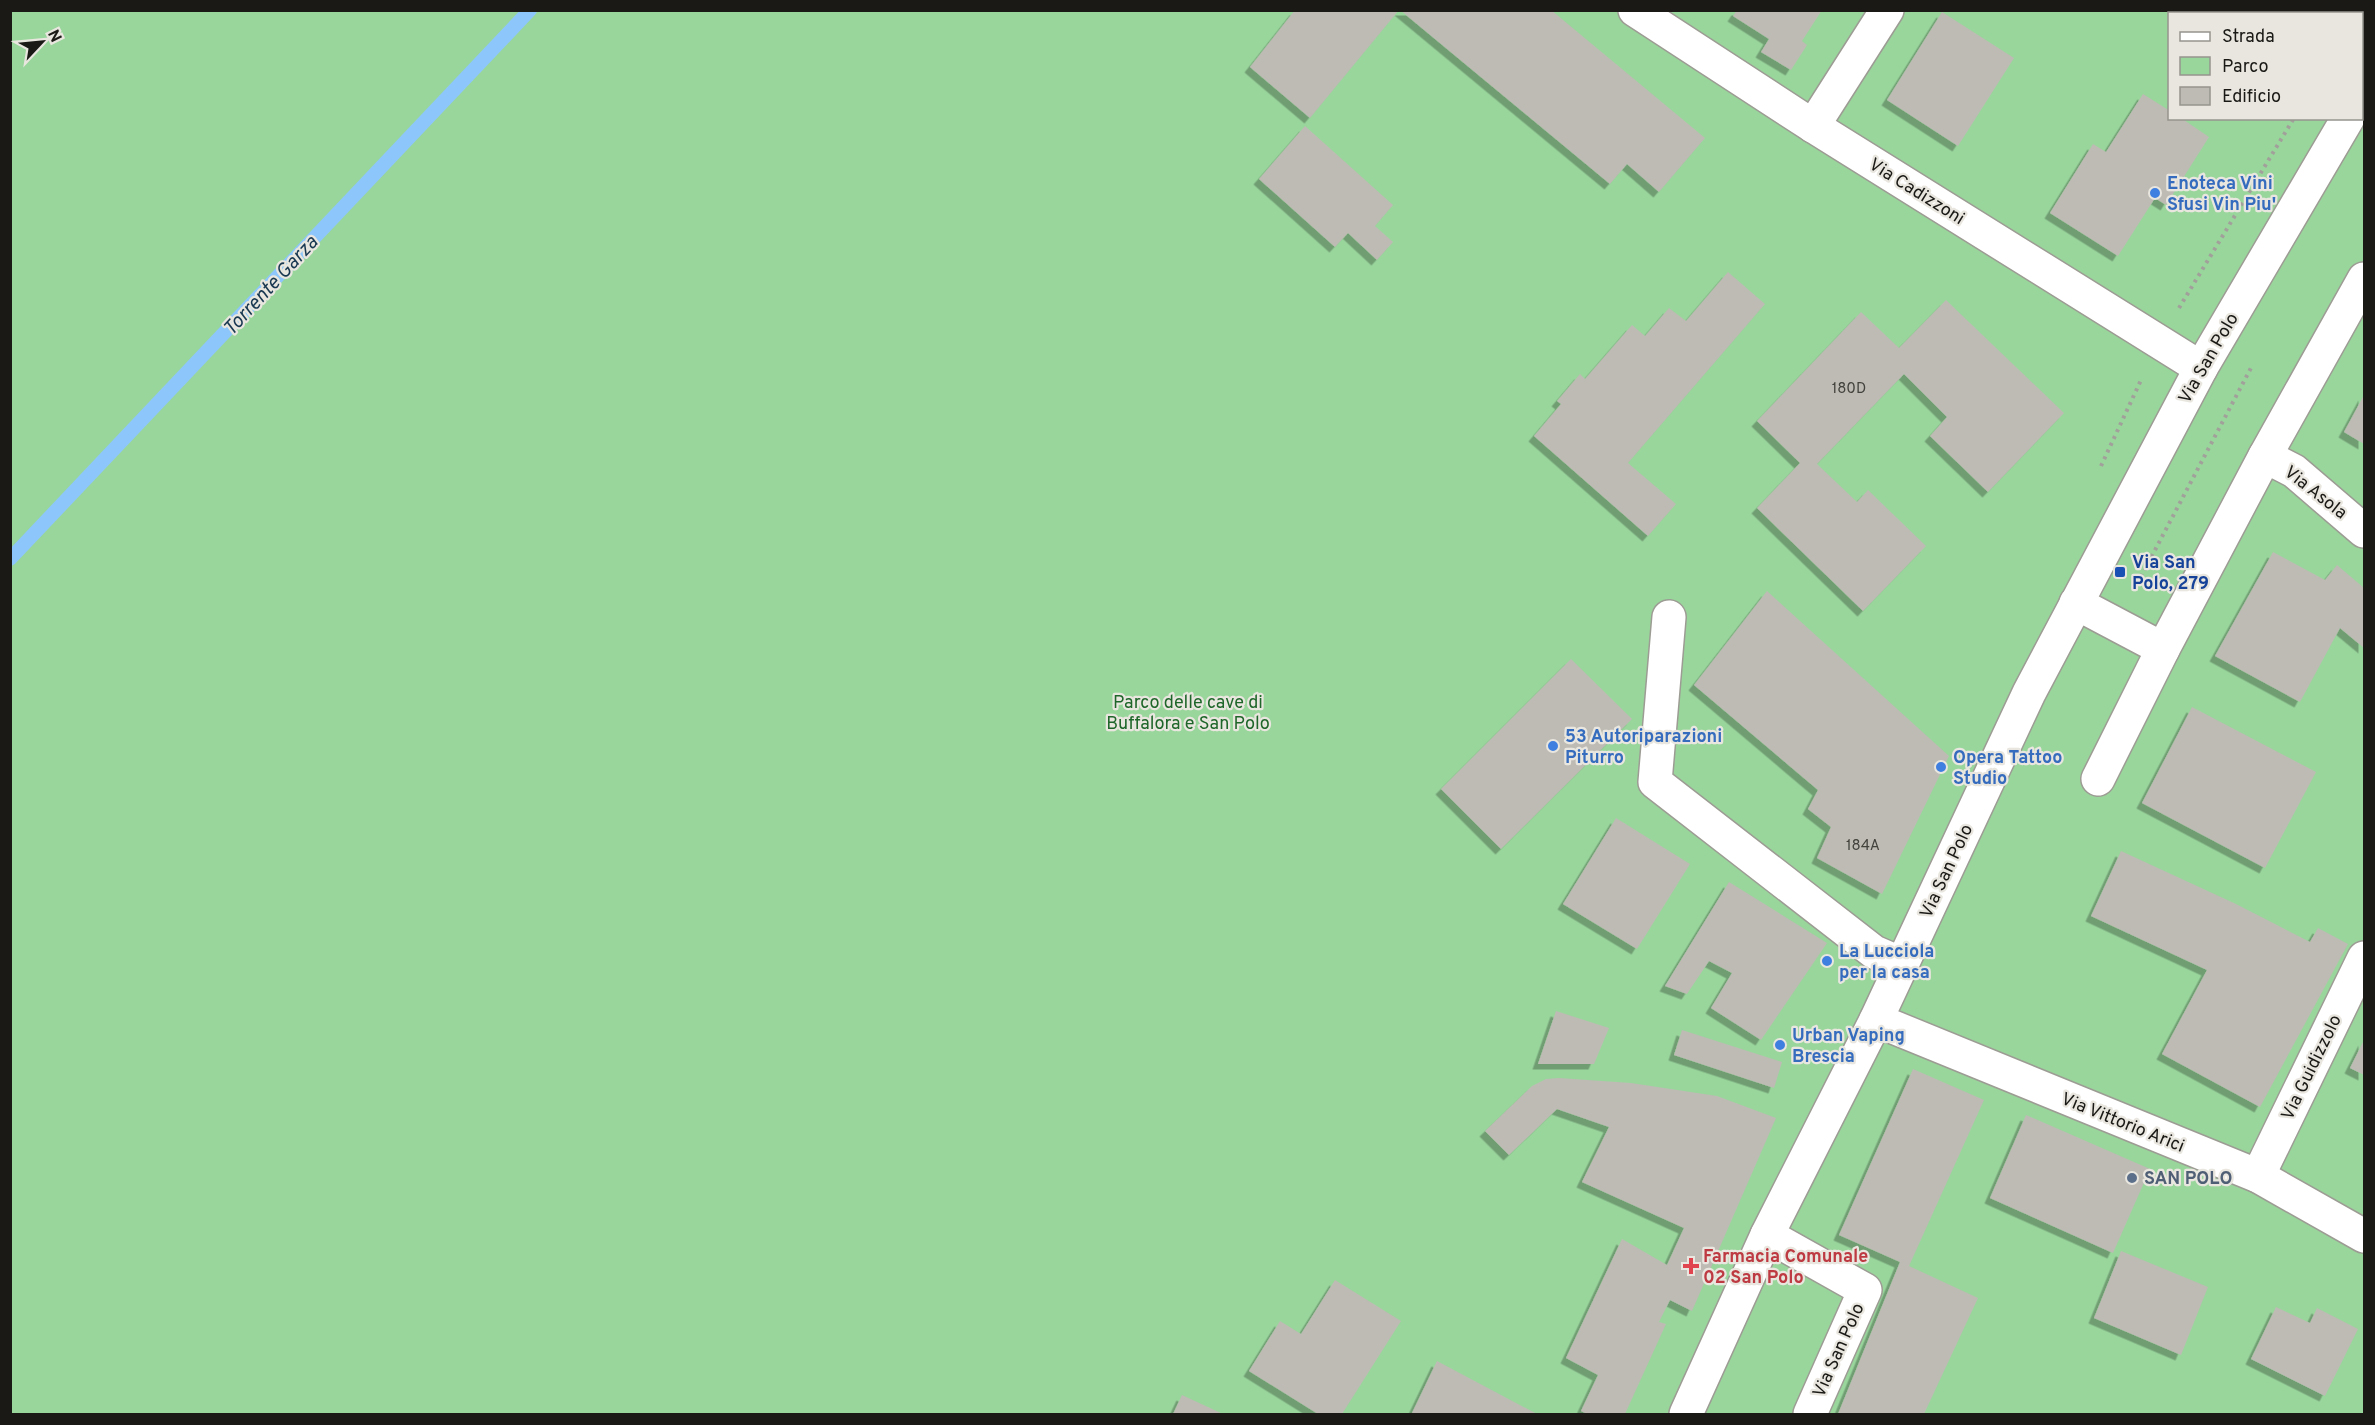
<svg xmlns="http://www.w3.org/2000/svg" width="2375" height="1425" viewBox="0 0 2375 1425" font-family="Overpass,sans-serif">
<style>
.green{fill:#99d69c;fill-rule:evenodd}
.lines{fill:none;stroke-linecap:round;stroke-linejoin:round}
.stream{stroke:#8dc6fa;stroke-width:14}
.building{fill:#bdbbb3;filter:url(#shadow)}
.minor-casing{stroke:#9d9c94;stroke-width:36}
.major-casing{stroke:#9d9c94;stroke-width:36}
.path{stroke:#a2a09a;stroke-width:4;stroke-dasharray:3 4.5;stroke-linecap:butt}
.minor{stroke:#fff;stroke-width:33}
.major{stroke:#fff;stroke-width:33}
.shop-dot{fill:#3f7fe0;stroke:#e8e6de;stroke-width:2}
.transit-dot{fill:#1a4fb4;stroke:#e8e6de;stroke-width:2}
.service-dot{fill:#5c6f8a;stroke:#e8e6de;stroke-width:2}
.health-dot{fill:#e0444e;stroke:#e8e6de;stroke-width:2}
.labels{text-anchor:middle;stroke-width:4.5;stroke-linejoin:round;paint-order:stroke}
.number-label{font-size:15px;fill:#43423d}
.shop-label{font-size:18px;font-weight:bold;fill:#366cbe;stroke:#e8e6de;text-anchor:start}
.street-label{font-size:18px;fill:#1a1916;stroke:#e8e6de}
.transit-label{font-size:18px;font-weight:bold;fill:#164399;stroke:#e8e6de;text-anchor:start}
.park-label{font-size:18px;fill:#1e6629;stroke:#e8e6de}
.service-label{font-size:18px;font-weight:bold;fill:#4e5e75;stroke:#e8e6de;text-anchor:start}
.health-label{font-size:18px;font-weight:bold;fill:#be3a42;stroke:#e8e6de;text-anchor:start}
.water-label{font-size:20px;font-style:italic;fill:#183751;stroke:#e8e6de}
</style>
<defs>
<filter id="shadow"><feDropShadow dx="-5.5" dy="5.5" stdDeviation="0" flood-color="#0004"/></filter>
</defs>
<rect width="100%" height="100%" fill="#e8e6de"/>
<path class="green" d="M10 11H2364V1414H11ZM2170 14H2362V118H2170Z"/>
<g class="lines">
<polyline class="stream" points="10,559 530,10"/>
</g>
<g class="building">
<polygon points="1295,10 1399,10 1310,118 1250,67"/>
<polygon points="1400,10 1551,10 1705,138 1659,192 1627,164 1610,184"/>
<polygon points="1737,10 1822,10 1802,41 1807,45 1791,70 1761,52 1769,39 1733,16"/>
<polygon points="2183,10 2284,10 2289,14 2181,14"/>
<polygon points="1942,12 2014,58 1958,146 1887,100"/>
<polygon points="2143,94 2170,111 2170,118 2181,118 2209,137 2166,205 2155,198 2118,256 2050,213 2093,144 2106,152"/>
<polygon points="1305,126 1393,205 1375,226 1393,242 1377,260 1348,233 1335,247 1259,179"/>
<polygon points="1728,272 1765,304 1628,463 1676,504 1648,536 1534,436 1561,404 1557,401 1580,374 1585,379 1632,325 1645,336 1669,308 1686,321"/>
<polygon points="1946,300 2064,413 1988,492 1930,436 1947,417 1904,374 1817,464 1857,502 1868,490 1926,546 1863,611 1757,508 1800,463 1757,421 1861,312 1899,348"/>
<polygon points="2364,395 2364,444 2344,432"/>
<polygon points="2273,552 2325,580 2337,565 2364,588 2364,648 2340,628 2300,702 2215,656"/>
<polygon points="1767,591 1949,756 1882,894 1817,858 1831,827 1808,809 1818,790 1694,685"/>
<polygon points="1571,659 1632,719 1501,849 1441,789"/>
<polygon points="2192,707 2316,772 2265,868 2142,803"/>
<polygon points="1616,818 1690,864 1637,949 1563,904"/>
<polygon points="2121,851 2236,904 2310,942 2318,928 2348,944 2260,1107 2162,1054 2207,970 2091,916"/>
<polygon points="1729,882 1827,943 1761,1040 1711,1008 1732,973 1709,961 1687,994 1665,986"/>
<polygon points="1556,1011 1609,1028 1594,1064 1538,1064"/>
<polygon points="1682,1030 1782,1062 1774,1088 1674,1055"/>
<polygon points="2364,1040 2364,1075 2350,1068"/>
<polygon points="1913,1069 1984,1100 1909,1266 1978,1298 1924,1414 1838,1414 1900,1262 1839,1235"/>
<polygon points="1559,1078 1631,1083 1717,1096 1776,1118 1692,1311 1670,1300 1659,1322 1666,1324 1625,1414 1587,1414 1581,1411 1598,1375 1566,1358 1622,1239 1667,1265 1684,1228 1582,1182 1609,1127 1557,1109 1509,1155 1485,1131 1532,1086 1546,1079"/>
<polygon points="2026,1115 2150,1169 2113,1253 1990,1198"/>
<polygon points="2121,1251 2208,1287 2181,1355 2094,1318"/>
<polygon points="1335,1280 1401,1321 1342,1414 1318,1414 1249,1371 1280,1321 1301,1334"/>
<polygon points="2276,1307 2310,1323 2317,1308 2358,1329 2325,1396 2251,1359"/>
<polygon points="1437,1361 1537,1414 1412,1413"/>
<polygon points="1182,1395 1223,1414 1173,1414"/>
</g>
<g class="lines">
<g class="minor-casing">
<g id="minor">
<polyline points="1635,10 1813,126 2201,368"/>
<polyline points="1813,126 1887,10"/>
<polyline points="2265,456 2294,471 2364,531"/>
<polyline points="2076,603 2163,649"/>
<polyline points="1669,617 1655,782 1874,952 1902,964"/>
<polyline points="2098,779 2163,649 2265,456 2364,279"/>
<polyline points="1876,1020 2258,1176 2364,1236"/>
<polyline points="2258,1176 2364,958"/>
<polyline points="1767,1235 1865,1290 1810,1414"/>
</g>
</g>
<g class="major-casing">
<g id="major">
<polyline points="2362,96 2364,91"/>
<polyline points="1686,1414 1767,1235 1876,1020 2029,693 2201,368 2348,118"/>
</g>
</g>
<g class="path">
<polyline points="2358,14 2360,10"/>
<polyline points="2179,308 2294,118"/>
<polyline points="2101,466 2142,378"/>
<polyline points="2134,590 2252,366"/>
</g>
<use href="#minor" class="minor"/>
<use href="#major" class="major"/>
</g>
<g class="shop-dot">
<circle cx="2155" cy="193" r="6"/>
<circle cx="1553" cy="746" r="6"/>
<circle cx="1941" cy="767" r="6"/>
<circle cx="1827" cy="961" r="6"/>
<circle cx="1780" cy="1045" r="6"/>
</g>
<rect class="transit-dot" x="2114" y="566" width="12" height="12" rx="3"/>
<circle class="service-dot" cx="2132" cy="1178" r="6"/>
<path class="health-dot" d="M1688 1257h6v6h6v6h-6v6h-6v-6h-6v-6h6z"/>
<g class="labels">
<g class="number-label">
<text x="1849" y="393">180D</text>
<text x="1863" y="850">184A</text>
</g>
<g class="shop-label">
<text x="2167" y="189">Enoteca Vini<tspan x="2167" dy="21">Sfusi Vin Piu'</tspan></text>
<text x="1565" y="742">53 Autoriparazioni<tspan x="1565" dy="21">Piturro</tspan></text>
<text x="1953" y="763">Opera Tattoo<tspan x="1953" dy="21">Studio</tspan></text>
<text x="1839" y="957">La Lucciola<tspan x="1839" dy="21">per la casa</tspan></text>
<text x="1792" y="1041">Urban Vaping<tspan x="1792" dy="21">Brescia</tspan></text>
</g>
<g class="street-label">
<text transform="translate(1917 191) rotate(32)" y="6">Via Cadizzoni</text>
<text transform="translate(2208 358) rotate(-60)" y="6">Via San Polo</text>
<text transform="translate(2316 492) rotate(38)" y="6">Via Asola</text>
<text transform="translate(1946 871) rotate(-65)" y="6">Via San Polo</text>
<text transform="translate(2311 1067) rotate(-64)" y="6">Via Guidizzolo</text>
<text transform="translate(2123 1122) rotate(22)" y="6">Via Vittorio Arici</text>
<text transform="translate(1838 1350) rotate(-66)" y="6">Via San Polo</text>
</g>
<g class="transit-label">
<text x="2132" y="568">Via San<tspan x="2132" dy="21">Polo, 279</tspan></text>
</g>
<g class="park-label">
<text x="1188" y="708">Parco delle cave di<tspan x="1188" dy="21">Buffalora e San Polo</tspan></text>
</g>
<g class="service-label">
<text x="2144" y="1184">SAN POLO</text>
</g>
<g class="health-label">
<text x="1703" y="1262">Farmacia Comunale<tspan x="1703" dy="21">02 San Polo</tspan></text>
</g>
<g class="water-label">
<text transform="translate(270 285) rotate(-47)" y="7">Torrente Garza</text>
</g>
</g>
<rect width="2375" height="1425" fill="none" stroke="#1a1916" stroke-width="24"/>
<rect x="2168" y="12" width="195" height="108" fill="#e8e6de" stroke="#96948e" stroke-width="1.5"/>
<rect x="2180" y="32" width="30" height="9" fill="#ffffff" stroke="#96948e" stroke-width="1.5"/>
<text x="2222" y="42" font-size="18" fill="#1a1916">Strada</text>
<rect x="2180" y="57" width="30" height="18" fill="#99d69c" stroke="#96948e" stroke-width="1.5"/>
<text x="2222" y="72" font-size="18" fill="#1a1916">Parco</text>
<rect x="2180" y="87" width="30" height="18" fill="#bdbbb3" stroke="#96948e" stroke-width="1.5"/>
<text x="2222" y="102" font-size="18" fill="#1a1916">Edificio</text>
<g transform="translate(42 42) rotate(64)" stroke="#e8e6de" stroke-width="4.5" paint-order="stroke">
<path d="M0-4.5L10 22L0 15L-10 22Z" fill="#1a1916"/>
<text y="-9" font-size="16" font-weight="bold" text-anchor="middle" fill="#1a1916">N</text>
</g>
</svg>
